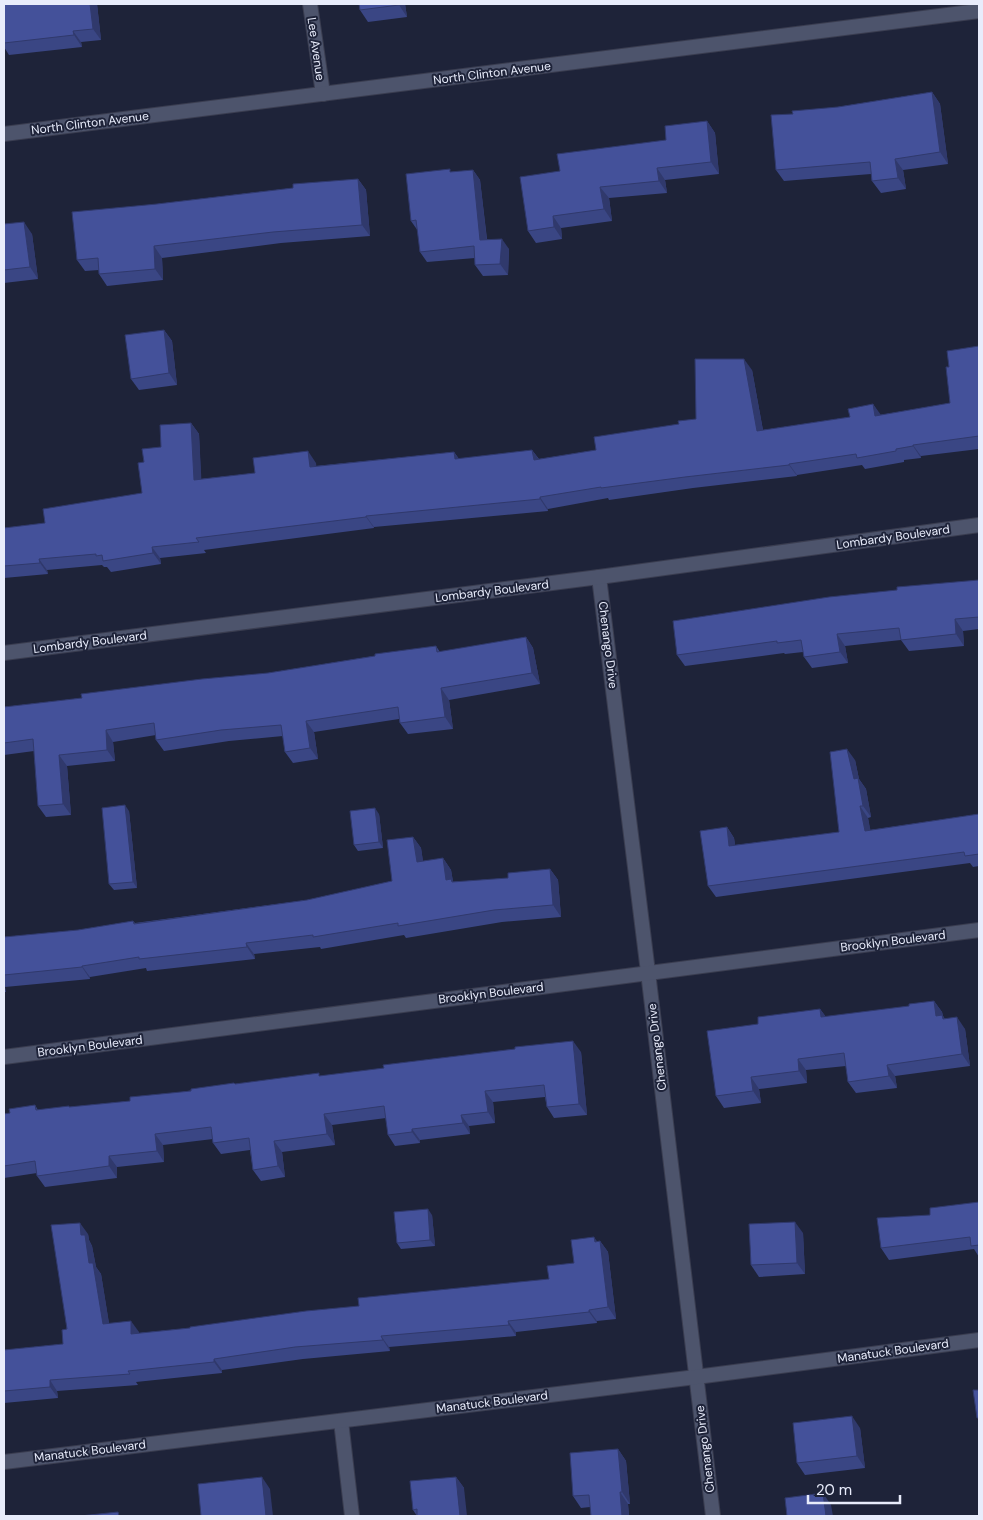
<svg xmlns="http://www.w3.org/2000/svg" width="983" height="1520" viewBox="0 0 983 1520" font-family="'DM Sans',sans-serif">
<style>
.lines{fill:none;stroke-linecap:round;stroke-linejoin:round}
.minor-casing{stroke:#3a3d50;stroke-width:16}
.tertiary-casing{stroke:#3a3d50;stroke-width:16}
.minor{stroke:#4d546c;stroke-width:14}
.tertiary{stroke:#4d546c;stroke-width:14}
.wall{fill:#3a4684}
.shaded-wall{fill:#30396c}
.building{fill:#44519a;stroke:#30396c}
.labels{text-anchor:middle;stroke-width:4;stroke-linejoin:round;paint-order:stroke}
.street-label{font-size:12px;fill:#e8ecfb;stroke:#1e2339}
</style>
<rect width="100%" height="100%" fill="#1e2339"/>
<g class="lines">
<g class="minor-casing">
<g id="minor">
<polyline points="310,4 323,94"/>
<polyline points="4,134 979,11"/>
<polyline points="599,577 648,972 713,1516"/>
<polyline points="4,653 599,577 979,525"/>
<polyline points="4,1057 979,930"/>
<polyline points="341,1421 352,1516"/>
</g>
</g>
<g class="tertiary-casing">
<polyline id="tertiary" points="4,1462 696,1377 979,1340"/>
</g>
<use href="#minor" class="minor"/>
<use href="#tertiary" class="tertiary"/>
</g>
<g class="wall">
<polygon points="4,4 97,4 101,40 81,42 82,47 9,55 4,47"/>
<polygon points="359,4 405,4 407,17 368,22 360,10"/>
<polygon points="932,92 940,104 948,164 903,170 906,189 881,193 872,181 871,174 784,181 776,170 793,114"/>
<polygon points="707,121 715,133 719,174 665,180 667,193 609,198 612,221 561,228 562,239 536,243 528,231 560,171 666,140"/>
<polygon points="473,170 480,180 487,239 509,249 508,275 483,276 475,265 475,258 427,262 420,252 418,231 411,221 452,172"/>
<polygon points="358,179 366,190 370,236 281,243 162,258 163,280 107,286 99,274 99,270 85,271 77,260 157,204 293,188"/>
<polygon points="4,222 5,224 32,234 38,279 4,283"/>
<polygon points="164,330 172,341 177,385 139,390 131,379"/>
<polygon points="979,346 979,449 921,456 921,458 904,460 904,462 865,469 862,465 797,475 797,476 693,488 609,500 608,498 548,509 548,511 374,527 374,528 204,550 206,553 160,558 161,564 111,572 107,567 104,567 102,565 47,570 48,574 4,578 4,528 45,523 142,493 144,462 191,423 199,434 201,479 255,473 316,463 316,466 454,452 459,459 532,450 539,459 596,450 696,419 752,370 763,430 850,417 873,404 880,415 950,403 949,367"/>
<polygon points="979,580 979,629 963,631 964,646 909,651 901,640 845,646 848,663 812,668 804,657 803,652 785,654 784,653 685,666 677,655 897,590"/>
<polygon points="526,637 533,648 540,684 449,700 453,729 408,734 400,723 399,719 314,732 318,759 293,763 285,752 283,736 229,741 164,751 156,740 156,735 113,742 115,761 67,766 71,815 46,817 38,806 34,751 4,755 4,707 82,698 268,673 436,646 440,652"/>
<polygon points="855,760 859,779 866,789 871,817 868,818 870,830 979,814 979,866 973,867 970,863 716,897 708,886 727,827 734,838 735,845 839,832"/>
<polygon points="129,811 137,888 114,890 109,884"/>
<polygon points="379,814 383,848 358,851 354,845"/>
<polygon points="413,837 421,848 423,862 443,858 451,870 453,882 508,878 550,869 558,880 561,917 502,922 406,938 404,935 321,949 320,947 254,954 255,959 147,971 146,968 90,977 90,979 5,987 6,992 4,992 4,937 78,930 133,921 135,923 307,900 392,881"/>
<polygon points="934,1001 942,1012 943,1016 945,1019 965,1029 970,1066 895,1076 897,1088 856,1093 848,1082 846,1066 806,1070 807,1083 759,1089 761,1103 724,1108 716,1096 758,1024 820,1009 826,1017 909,1006"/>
<polygon points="581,1052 587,1115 554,1118 547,1107 545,1097 493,1102 495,1123 469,1126 470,1134 420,1140 420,1143 395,1146 388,1135 386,1118 332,1125 335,1145 282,1152 285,1177 261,1181 253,1170 250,1150 221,1154 213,1143 213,1139 163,1145 164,1162 117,1167 117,1178 45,1187 37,1176 37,1173 4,1178 4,1114 10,1113 35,1105 38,1110 70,1107 130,1101 234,1083 235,1084"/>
<polygon points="979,1202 979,1257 974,1249 889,1260 881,1248 930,1215"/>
<polygon points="432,1215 435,1246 401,1249 397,1243"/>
<polygon points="803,1233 805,1274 759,1277 751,1265"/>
<polygon points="88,1234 89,1240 92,1246 96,1267 101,1274 109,1324 139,1332 139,1333 190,1328 359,1306 549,1279 574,1263 598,1242 600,1241 608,1252 616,1319 597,1321 597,1323 516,1332 516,1336 389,1347 390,1351 303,1359 222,1370 222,1373 136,1382 138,1385 57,1391 58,1398 4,1403 4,1350 63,1344"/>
<polygon points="860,1428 865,1468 805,1475 797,1463"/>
<polygon points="618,1449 626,1461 630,1504 628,1504 629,1516 591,1516 590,1507 581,1508 573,1496"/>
<polygon points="456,1477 464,1488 417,1516 413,1510"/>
</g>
<g class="shaded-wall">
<polygon points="90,4 97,4 101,40 93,29"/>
<polygon points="398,4 405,4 407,17 399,5"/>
<polygon points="73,31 81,42 82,47 74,35"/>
<polygon points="932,92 940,104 948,164 940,152"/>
<polygon points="707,121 715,133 719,174 711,162"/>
<polygon points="895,159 903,170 906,189 898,178"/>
<polygon points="657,168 665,180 667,193 659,181"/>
<polygon points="473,170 480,180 488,250 480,240"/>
<polygon points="358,179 366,190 370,236 362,225"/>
<polygon points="600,187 609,198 612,221 604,209"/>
<polygon points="553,216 561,228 562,239 554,227"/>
<polygon points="24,222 32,234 38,279 30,267"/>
<polygon points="502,239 509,249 508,275 500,264"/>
<polygon points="154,246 162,258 163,280 155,269"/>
<polygon points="164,330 172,341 177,385 169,373"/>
<polygon points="744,359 752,370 765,442 757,431"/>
<polygon points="873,404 881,415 875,416"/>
<polygon points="191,423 199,434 202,491 194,480"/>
<polygon points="913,445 921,456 921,458 913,446"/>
<polygon points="532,450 540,461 534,460"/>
<polygon points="308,451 316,463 318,478 310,467"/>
<polygon points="454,452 462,463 455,459"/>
<polygon points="789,464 797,475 797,476 789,465"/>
<polygon points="540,497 548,509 548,511 540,499"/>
<polygon points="366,516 374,527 374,528 366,517"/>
<polygon points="152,547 160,558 161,564 153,553"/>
<polygon points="39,559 47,570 48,574 40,563"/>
<polygon points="955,619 963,631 964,646 956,634"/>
<polygon points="837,634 845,646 848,663 840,652"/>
<polygon points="526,637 533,648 540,684 532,673"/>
<polygon points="441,688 449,700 453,729 445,717"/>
<polygon points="306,721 314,732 318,759 310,748"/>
<polygon points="106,730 113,742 115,761 107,750"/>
<polygon points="847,749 855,760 859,779 866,789 871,817 863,806 854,779"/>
<polygon points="59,755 67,766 71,815 63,804"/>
<polygon points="125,805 129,811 137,888 133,882"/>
<polygon points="860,806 868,818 873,842 865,831"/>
<polygon points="375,808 379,814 383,848 379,842"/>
<polygon points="727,827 734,838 737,857 729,846"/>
<polygon points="413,837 421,848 425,874 417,862"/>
<polygon points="443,858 451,870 453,881 459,891 446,880"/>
<polygon points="550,869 558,880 561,917 553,905"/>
<polygon points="246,943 254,954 255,959 247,947"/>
<polygon points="82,966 90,977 90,979 82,967"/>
<polygon points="934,1001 942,1012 943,1016 950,1026 936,1016"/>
<polygon points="820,1009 828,1020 821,1017"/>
<polygon points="957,1017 965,1029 970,1066 962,1054"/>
<polygon points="573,1041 581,1052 587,1115 579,1104"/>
<polygon points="798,1059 806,1070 807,1083 799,1071"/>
<polygon points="887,1065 895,1076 897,1088 889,1076"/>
<polygon points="751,1077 759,1089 761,1103 753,1091"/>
<polygon points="485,1091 493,1102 495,1123 488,1112"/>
<polygon points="324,1114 332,1125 335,1145 327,1134"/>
<polygon points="461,1115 469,1126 470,1134 463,1123"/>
<polygon points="412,1129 420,1140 420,1143 412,1132"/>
<polygon points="155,1134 163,1145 164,1162 157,1151"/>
<polygon points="274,1141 282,1152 285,1177 278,1166"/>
<polygon points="109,1156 117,1167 117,1178 109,1166"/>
<polygon points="428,1209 432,1215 435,1246 430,1240"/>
<polygon points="795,1222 803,1233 805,1274 797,1263"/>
<polygon points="80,1223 88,1234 89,1240 92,1246 96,1267 101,1274 111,1335 103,1324 89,1263 81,1235"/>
<polygon points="594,1237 601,1247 600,1241 608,1252 616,1319 608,1307"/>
<polygon points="589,1310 597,1321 597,1323 589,1312"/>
<polygon points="131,1321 139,1332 139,1345 131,1334"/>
<polygon points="508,1321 516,1332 516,1336 509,1325"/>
<polygon points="381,1336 389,1347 390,1351 383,1340"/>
<polygon points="214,1359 222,1370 222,1373 214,1362"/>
<polygon points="50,1380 57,1391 58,1398 50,1387"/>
<polygon points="852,1416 860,1428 865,1468 857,1456"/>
<polygon points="618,1449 626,1461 630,1504 622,1492"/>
<polygon points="262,1477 270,1489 273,1516 266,1516"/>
<polygon points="456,1477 464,1488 467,1516 460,1516"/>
<polygon points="620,1492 628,1504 629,1516 622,1516"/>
<polygon points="823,1493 831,1505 833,1516 826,1516"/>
</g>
<g class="building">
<polygon points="4,4 90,4 93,29 73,31 74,35 4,43"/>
<polygon points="359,4 398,4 399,5 360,10"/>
<polygon points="932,92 940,152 895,159 898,178 872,181 870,162 776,170 771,115 793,114 792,111 838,107"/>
<polygon points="707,121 711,162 657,168 659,181 600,187 604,209 553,216 554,227 528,231 520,177 560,171 557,154 666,140 665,126"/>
<polygon points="450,169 450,172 473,170 480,240 502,239 500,264 475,265 474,246 420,252 416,220 411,221 406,174"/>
<polygon points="358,179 362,225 273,232 154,246 155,269 99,274 98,258 77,260 72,212 157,204 293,188 293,184"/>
<polygon points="24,222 30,267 4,270 4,224"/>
<polygon points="164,330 169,373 131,379 125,335"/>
<polygon points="979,346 979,436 913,445 913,446 896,449 896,451 857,458 856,454 789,464 789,465 685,477 601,488 601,487 540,497 540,499 366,516 366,517 196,538 199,542 152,547 153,553 103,561 102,555 96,556 96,554 39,559 40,563 4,566 4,528 45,523 43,509 142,493 138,463 144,462 142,449 161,447 160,425 191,423 194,480 255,473 253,458 308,451 310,467 454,452 455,459 532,450 534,460 596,450 594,437 679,424 678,421 696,419 695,359 744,359 757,431 850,417 848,409 873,404 875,416 950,403 946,367 949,367 947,351"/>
<polygon points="979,580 979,617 955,619 956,634 901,640 899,628 837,634 840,652 804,657 801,640 777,643 777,641 677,655 673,621 829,597 897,590 897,587"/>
<polygon points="526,637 532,673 441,688 445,717 400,723 398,707 306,721 310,748 285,752 281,725 221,730 156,740 154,723 106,730 107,750 59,755 63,804 38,806 33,739 4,743 4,707 82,698 81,694 202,679 268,673 375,656 375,654 436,646 437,652"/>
<polygon points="847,749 854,779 858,778 863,806 860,806 865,831 979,814 979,854 965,856 964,852 708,886 700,831 727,827 729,846 839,832 830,752"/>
<polygon points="125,805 133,882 109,884 102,808"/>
<polygon points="375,808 379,842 354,845 350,811"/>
<polygon points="413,837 417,862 443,858 446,880 451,879 452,882 508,878 508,873 550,869 553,905 494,910 398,926 398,923 313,937 313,935 246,943 247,947 139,959 139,957 82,966 82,967 4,975 4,937 78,930 133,921 134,924 307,900 392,881 387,840"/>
<polygon points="934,1001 936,1016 942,1015 943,1019 957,1017 962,1054 887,1065 889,1076 848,1082 844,1053 798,1059 799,1071 751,1077 753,1091 716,1096 707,1031 758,1024 758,1017 820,1009 821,1017 909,1006 909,1004"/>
<polygon points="573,1041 579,1104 547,1107 544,1085 485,1091 488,1112 461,1115 463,1123 412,1129 412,1132 388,1135 384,1106 324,1114 327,1134 274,1141 278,1166 253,1170 249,1138 213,1143 211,1127 155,1134 157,1151 109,1156 109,1166 37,1176 35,1161 4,1166 4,1114 10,1113 9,1109 35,1105 36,1110 69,1106 69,1107 130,1101 130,1097 191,1091 191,1089 234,1083 235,1084 319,1073 319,1076 384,1068 383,1065 515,1049 515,1047"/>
<polygon points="979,1202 979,1245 971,1246 970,1237 881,1248 877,1218 930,1215 930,1208"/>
<polygon points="428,1209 430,1240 397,1243 394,1212"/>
<polygon points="795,1222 797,1263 751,1265 749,1224"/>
<polygon points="80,1223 81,1235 85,1235 89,1263 93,1263 103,1324 131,1321 131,1334 190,1328 190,1327 306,1311 359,1306 358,1298 549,1279 547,1266 574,1263 571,1240 594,1237 595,1242 600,1241 608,1307 589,1310 589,1312 508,1321 509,1325 381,1336 383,1340 295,1347 214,1359 214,1362 128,1371 130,1374 50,1380 50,1387 4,1391 4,1350 63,1344 62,1330 67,1329 51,1225"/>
<polygon points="973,1390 979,1390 979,1418 977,1418"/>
<polygon points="852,1416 857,1456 797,1463 793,1423"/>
<polygon points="618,1449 622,1492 620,1492 622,1516 591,1516 589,1495 573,1496 570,1453"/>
<polygon points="262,1477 266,1516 201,1516 198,1484"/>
<polygon points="456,1477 460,1516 417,1516 417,1509 413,1510 410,1481"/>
<polygon points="823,1493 826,1516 787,1516 785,1498"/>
<polygon points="118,1512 119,1516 80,1516"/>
</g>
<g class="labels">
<g class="street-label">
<text transform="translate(316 49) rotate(82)" y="4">Lee Avenue</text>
<text transform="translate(492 73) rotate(-7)" y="4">North Clinton Avenue</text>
<text transform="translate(90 123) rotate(-7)" y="4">North Clinton Avenue</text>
<text transform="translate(893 537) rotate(-8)" y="4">Lombardy Boulevard</text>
<text transform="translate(492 591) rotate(-7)" y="4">Lombardy Boulevard</text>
<text transform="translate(90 642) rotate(-7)" y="4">Lombardy Boulevard</text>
<text transform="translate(608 645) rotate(83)" y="4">Chenango Drive</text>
<text transform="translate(893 941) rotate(-7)" y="4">Brooklyn Boulevard</text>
<text transform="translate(491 993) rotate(-7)" y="4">Brooklyn Boulevard</text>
<text transform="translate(90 1046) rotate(-7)" y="4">Brooklyn Boulevard</text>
<text transform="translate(657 1047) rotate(-97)" y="4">Chenango Drive</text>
<text transform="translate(893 1351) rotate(-8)" y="4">Manatuck Boulevard</text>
<text transform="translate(492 1402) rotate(-7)" y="4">Manatuck Boulevard</text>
<text transform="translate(705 1449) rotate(-97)" y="4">Chenango Drive</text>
<text transform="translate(90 1451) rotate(-7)" y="4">Manatuck Boulevard</text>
</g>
</g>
<rect width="983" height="1520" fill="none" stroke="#e8ecfb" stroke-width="10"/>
<path d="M808 1495v8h92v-8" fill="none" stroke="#e8ecfb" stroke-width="2.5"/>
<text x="816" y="1495" font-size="15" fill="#e8ecfb" stroke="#1e2339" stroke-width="4" paint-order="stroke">20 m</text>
</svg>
